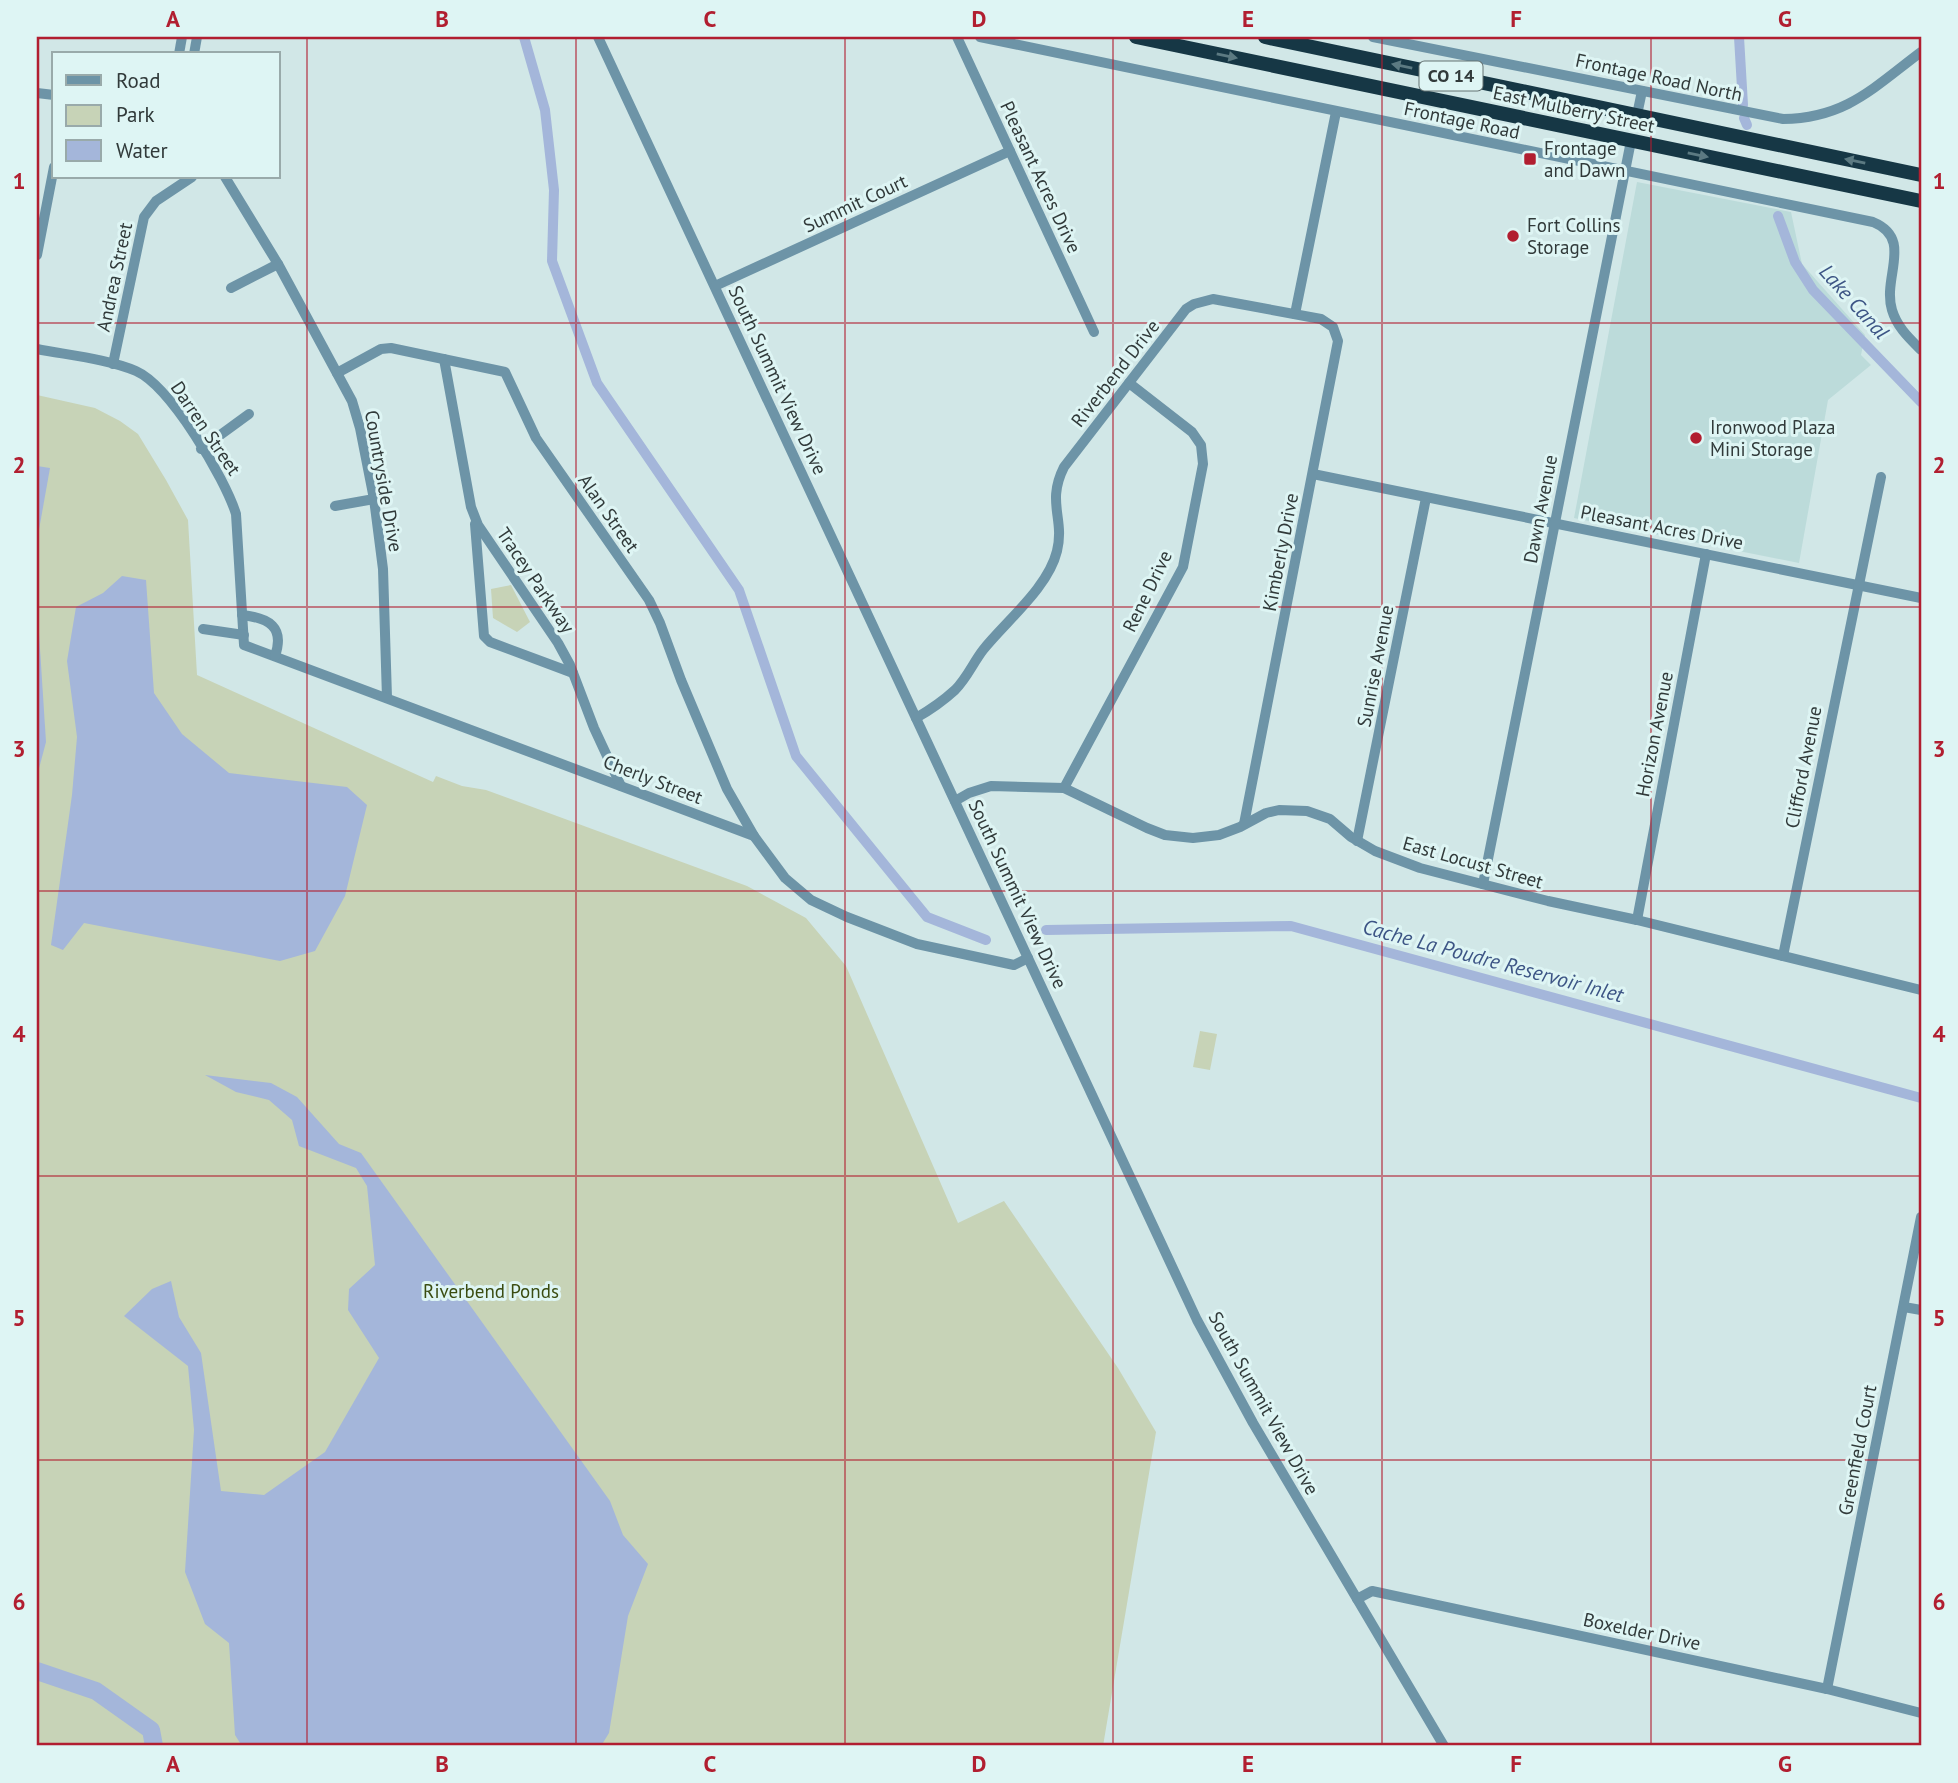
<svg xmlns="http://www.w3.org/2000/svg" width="1958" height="1783" viewBox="0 0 1958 1783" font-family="'PT Sans',sans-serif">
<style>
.built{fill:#bcdbda}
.green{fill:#c7d3b7}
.water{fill:#a4b6da}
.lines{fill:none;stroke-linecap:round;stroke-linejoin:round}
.canal{stroke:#a4b6da;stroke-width:10}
.river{stroke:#a4b6da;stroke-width:18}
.minor{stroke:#6d94a7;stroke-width:10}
.highway{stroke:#163745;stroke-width:14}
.oneway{fill:#5c7a82}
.grid{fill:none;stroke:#b11e30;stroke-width:2;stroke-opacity:0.55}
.poi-dot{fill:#b11e30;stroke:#def5f4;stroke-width:2.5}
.labels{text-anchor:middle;stroke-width:6;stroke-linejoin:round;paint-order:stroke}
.shield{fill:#def5f4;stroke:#657272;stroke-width:2}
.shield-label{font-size:18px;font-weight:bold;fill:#313a3a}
.street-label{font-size:19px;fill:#313a3a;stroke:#def5f4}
.poi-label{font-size:19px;fill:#313a3a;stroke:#def5f4;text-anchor:start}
.park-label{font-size:19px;fill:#3a4c11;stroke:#def5f4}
.water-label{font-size:21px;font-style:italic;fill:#3d5585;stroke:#def5f4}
.neatline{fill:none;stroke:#b11e30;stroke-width:2.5}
.grid-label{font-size:23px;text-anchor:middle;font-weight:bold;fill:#b11e30}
</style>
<rect width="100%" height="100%" fill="#d1e7e7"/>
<polygon class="built" points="1637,182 1791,212 1802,264 1865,335 1861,355 1871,365 1828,400 1799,563 1574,518"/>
<g class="green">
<polygon points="37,395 95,408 120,421 138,434 166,480 188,520 197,675 433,782 436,776 462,786 486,790 747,886 806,918 846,966 958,1223 1004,1201 1118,1368 1156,1432 1103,1746 37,1746"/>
<polygon points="511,585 530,622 517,632 493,618 491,589"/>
<polygon points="1200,1031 1217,1034 1210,1070 1193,1067"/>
</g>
<g class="water">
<polygon points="37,466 50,468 37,541"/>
<polygon points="122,576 146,580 154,693 182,734 229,773 347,787 367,805 345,896 315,951 280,961 84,923 63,950 51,945 72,795 77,737 67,661 76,607 103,593"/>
<polygon points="37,602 46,742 37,776"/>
<polygon points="205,1075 271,1083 297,1097 339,1144 361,1153 610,1501 623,1535 648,1564 628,1616 609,1733 601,1746 242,1746 235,1735 229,1643 205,1624 185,1572 194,1430 188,1366 124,1316 152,1289 171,1281 179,1317 201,1353 221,1491 264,1495 325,1452 379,1358 348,1310 349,1289 375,1265 367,1186 356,1168 299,1146 292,1120 269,1100 236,1092"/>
</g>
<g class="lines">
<g class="canal">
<polyline points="524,37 545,110 554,190 552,261 597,383 739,590 796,756 927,917 986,940"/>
<polyline points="1739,37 1743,105"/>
<polyline points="1744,118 1747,125"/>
<polyline points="1778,216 1795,262 1813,290 1921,402"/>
<polyline points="1046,930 1291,926 1921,1098"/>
</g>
<polyline class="river" points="37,1671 96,1691 151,1730 154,1746"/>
<g class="minor">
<polyline points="598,37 1197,1320 1253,1423 1444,1746"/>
<polyline points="957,37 1094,332"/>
<path d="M980 37 1873 222C1914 239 1882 277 1892 310 1897 327 1909 338 1921 350"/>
<path d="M1373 37 1783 119C1846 118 1873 88 1921 52"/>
<polyline points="179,54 182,37"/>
<polyline points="194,54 197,37"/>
<polyline points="37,93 54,95"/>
<polyline points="1637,115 1642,91"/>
<polyline points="225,177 278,264 352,401 360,428 374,499 383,569 387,698"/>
<polyline points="37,255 54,167"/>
<polyline points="715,286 1010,151"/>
<polyline points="231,288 278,264"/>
<polyline points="1295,314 1336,112"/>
<path d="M37 349C67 355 108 359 136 371 170 386 225 478 236 514L244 645 754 836"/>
<polyline points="444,359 471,507 478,525 558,643 570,665 594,728 621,786"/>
<polyline points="113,364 144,217 156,201 192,177"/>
<polyline points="337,373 381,349 391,348 505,372 536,438 649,600 660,623 681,680 727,789 754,836 785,878 811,900 847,917 917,944 1014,965 1028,958"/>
<polyline points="201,449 249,414"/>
<polyline points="1313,474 1921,598"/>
<polyline points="335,506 374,499"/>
<polyline points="475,524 484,636 490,642 573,673"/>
<path d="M242 615C269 618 285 627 275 656"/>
<polyline points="203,629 244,635"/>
<path d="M916 718C930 710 943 701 955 690 967 678 973 663 983 650 1006 621 1048 588 1057 551 1065 518 1046 503 1064 467L1186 309 1194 304 1213 299 1321 319 1333 327 1338 341 1244 824"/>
<polyline points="1064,788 1183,567 1203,464 1201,445 1192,432 1129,383"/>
<polyline points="955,801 969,793 991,786 1064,788 1147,828 1165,835 1193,838 1219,835 1240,827 1266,813 1279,810 1307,811 1330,819 1351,837 1375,851 1420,868 1548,901 1637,920 1921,990"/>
<polyline points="1357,841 1426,498"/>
<polyline points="1483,884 1631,141"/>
<polyline points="1637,920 1706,554"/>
<polyline points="1783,956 1881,477"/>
<polyline points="1904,1307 1921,1310"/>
<polyline points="1357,1599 1372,1591 1827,1689 1921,1713"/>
<polyline points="1827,1689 1921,1217"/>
</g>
<g class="highway">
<polyline points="1136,37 1921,201"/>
<polyline points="1265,37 1921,175"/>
</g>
</g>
<defs><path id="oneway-solid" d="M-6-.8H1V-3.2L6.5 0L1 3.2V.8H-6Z" transform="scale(1.75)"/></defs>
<g class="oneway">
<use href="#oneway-solid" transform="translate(1227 56) rotate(12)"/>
<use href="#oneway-solid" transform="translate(1402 66) rotate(-168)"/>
<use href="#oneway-solid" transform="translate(1698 155) rotate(12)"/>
<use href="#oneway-solid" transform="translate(1855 161) rotate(-168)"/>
</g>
<path class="grid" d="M307 37V1746M576 37V1746M845 37V1746M1113 37V1746M1382 37V1746M1651 37V1746M37 323H1921M37 607H1921M37 891H1921M37 1176H1921M37 1460H1921"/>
<g class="poi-dot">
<rect x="1523" y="152" width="14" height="14" rx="3.5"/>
<circle cx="1513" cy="236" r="7"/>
<circle cx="1696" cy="438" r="7"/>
</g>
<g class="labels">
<rect class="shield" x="1419.5" y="61.5" width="63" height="29" rx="5"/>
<g class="shield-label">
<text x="1451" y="82">CO 14</text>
</g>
<g class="street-label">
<text transform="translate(1659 77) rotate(12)" y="7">Frontage Road North</text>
<text transform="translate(1574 109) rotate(12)" y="7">East Mulberry Street</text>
<text transform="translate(1462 120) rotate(12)" y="7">Frontage Road</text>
<text transform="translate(1041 177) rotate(65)" y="7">Pleasant Acres Drive</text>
<text transform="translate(855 203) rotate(-25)" y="7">Summit Court</text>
<text transform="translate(114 277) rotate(-78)" y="7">Andrea Street</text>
<text transform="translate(1115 373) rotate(-52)" y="7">Riverbend Drive</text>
<text transform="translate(778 380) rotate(65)" y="7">South Summit View Drive</text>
<text transform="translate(206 428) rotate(56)" y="7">Darren Street</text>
<text transform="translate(384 481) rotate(80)" y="7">Countryside Drive</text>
<text transform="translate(1540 509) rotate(-79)" y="7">Dawn Avenue</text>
<text transform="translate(609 513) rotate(55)" y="7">Alan Street</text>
<text transform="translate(1662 527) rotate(11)" y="7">Pleasant Acres Drive</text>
<text transform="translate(1280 552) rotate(-79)" y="7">Kimberly Drive</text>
<text transform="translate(536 580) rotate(56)" y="7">Tracey Parkway</text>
<text transform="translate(1147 591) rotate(-64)" y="7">Rene Drive</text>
<text transform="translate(1375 666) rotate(-79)" y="7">Sunrise Avenue</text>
<text transform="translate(1654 734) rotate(-79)" y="7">Horizon Avenue</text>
<text transform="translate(1803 767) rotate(-79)" y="7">Clifford Avenue</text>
<text transform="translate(653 779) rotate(21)" y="7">Cherly Street</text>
<text transform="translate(1473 862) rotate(16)" y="7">East Locust Street</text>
<text transform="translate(1018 894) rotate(65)" y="7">South Summit View Drive</text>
<text transform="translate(1264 1403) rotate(61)" y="7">South Summit View Drive</text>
<text transform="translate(1857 1450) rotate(-79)" y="7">Greenfield Court</text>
<text transform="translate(1642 1631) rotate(12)" y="7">Boxelder Drive</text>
</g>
<g class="poi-label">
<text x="1544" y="155">Frontage<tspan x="1544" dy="22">and Dawn</tspan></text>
<text x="1527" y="232">Fort Collins<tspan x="1527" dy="22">Storage</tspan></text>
<text x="1710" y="434">Ironwood Plaza<tspan x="1710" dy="22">Mini Storage</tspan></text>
</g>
<g class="park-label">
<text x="491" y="1298">Riverbend Ponds</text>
</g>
<g class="water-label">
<text transform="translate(1854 302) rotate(48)" y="7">Lake Canal</text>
<text transform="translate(1493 961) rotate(15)" y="7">Cache La Poudre Reservoir Inlet</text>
</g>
</g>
<rect width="1958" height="1783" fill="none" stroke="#def5f4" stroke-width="77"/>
<rect x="52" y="52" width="228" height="126" fill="#def5f4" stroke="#99aaaa" stroke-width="2"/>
<rect x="66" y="75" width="35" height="10" fill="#6d94a7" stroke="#99aaaa" stroke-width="2"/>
<text x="116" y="88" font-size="21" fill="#313a3a">Road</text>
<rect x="66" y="105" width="35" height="21" fill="#c7d3b7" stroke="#99aaaa" stroke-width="2"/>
<text x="116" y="122" font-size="21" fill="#313a3a">Park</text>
<rect x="66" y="140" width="35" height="21" fill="#a4b6da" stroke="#99aaaa" stroke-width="2"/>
<text x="116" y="158" font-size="21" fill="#313a3a">Water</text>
<rect x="38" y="38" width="1882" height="1706" class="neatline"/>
<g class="grid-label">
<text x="173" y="27">A</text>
<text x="442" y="27">B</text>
<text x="710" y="27">C</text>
<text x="979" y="27">D</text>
<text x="1248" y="27">E</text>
<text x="1516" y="27">F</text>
<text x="1785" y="27">G</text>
<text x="19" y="189">1</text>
<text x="1939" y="189">1</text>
<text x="19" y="473">2</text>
<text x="1939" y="473">2</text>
<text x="19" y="757">3</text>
<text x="1939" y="757">3</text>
<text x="19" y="1042">4</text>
<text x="1939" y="1042">4</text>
<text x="19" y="1326">5</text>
<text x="1939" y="1326">5</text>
<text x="19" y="1610">6</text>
<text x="1939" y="1610">6</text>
<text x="173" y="1772">A</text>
<text x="442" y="1772">B</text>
<text x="710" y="1772">C</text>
<text x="979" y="1772">D</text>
<text x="1248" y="1772">E</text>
<text x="1516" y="1772">F</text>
<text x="1785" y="1772">G</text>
</g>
</svg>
